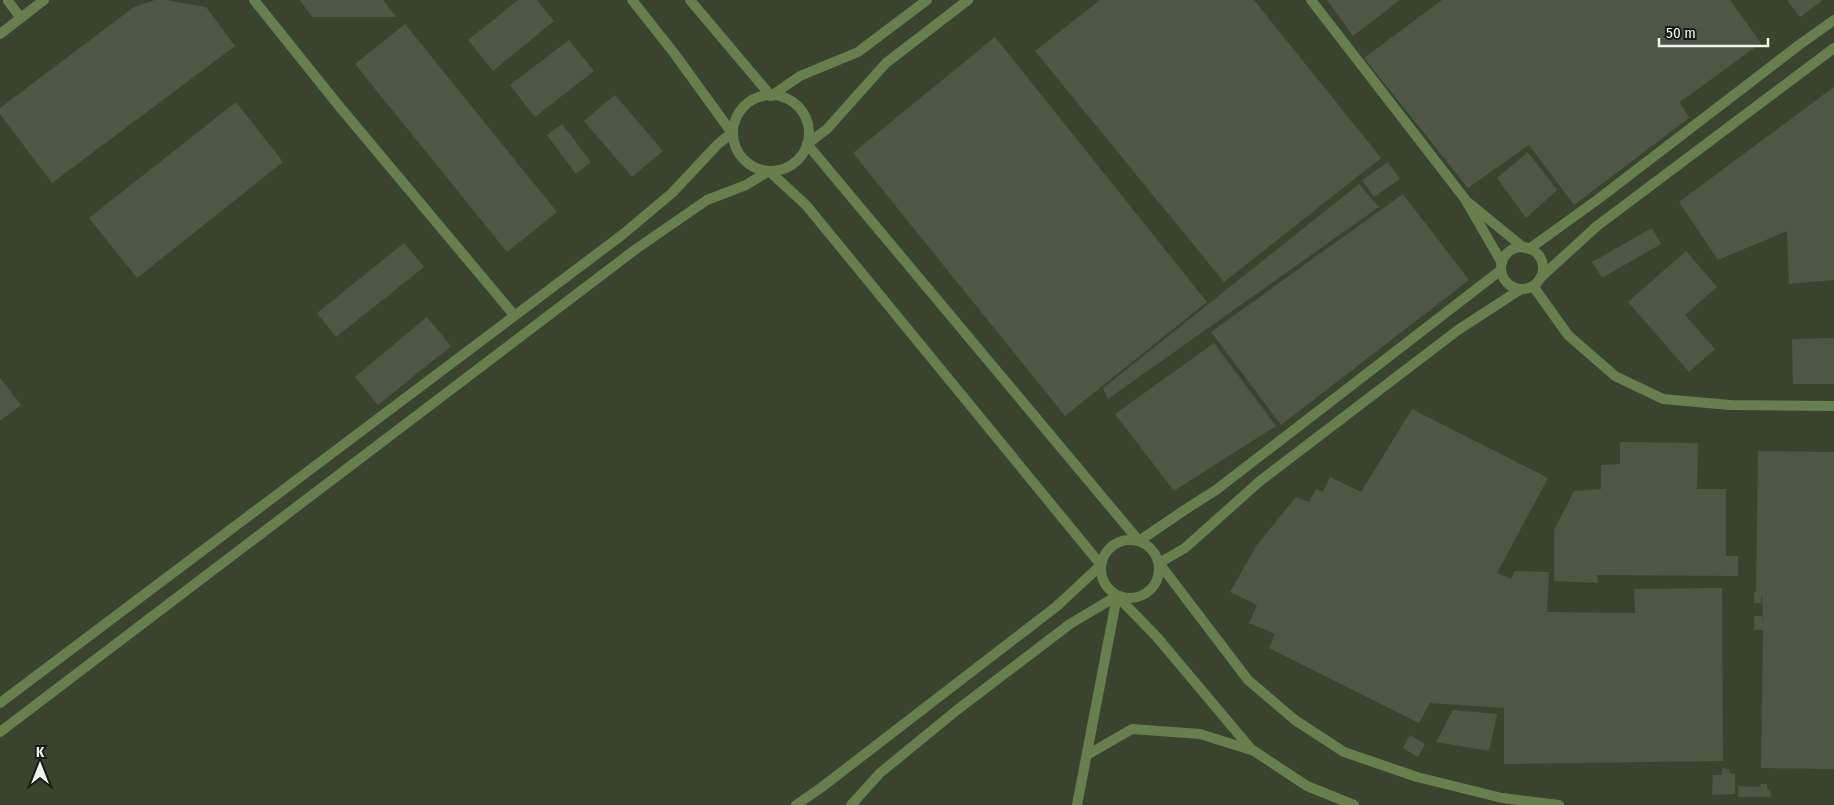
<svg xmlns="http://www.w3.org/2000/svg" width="1834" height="805" viewBox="0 0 1834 805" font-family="'Fira Sans Condensed',sans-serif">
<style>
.built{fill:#39432d}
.building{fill:#4e5746}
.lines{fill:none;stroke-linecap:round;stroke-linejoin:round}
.minor{stroke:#677f4c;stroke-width:10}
.tertiary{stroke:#677f4c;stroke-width:10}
</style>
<rect width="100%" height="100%" fill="#313828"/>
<rect class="built" x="0" y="0" width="1834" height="805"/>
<g class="building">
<polygon points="155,0 166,0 206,7 235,46 52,183 0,114 0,108 134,7"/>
<polygon points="300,0 383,0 396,17 312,17"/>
<polygon points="518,0 537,0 554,21 493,71 468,40"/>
<polygon points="1100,0 1254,0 1381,158 1224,282 1035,51"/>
<polygon points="1327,0 1400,0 1353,36"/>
<polygon points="1442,0 1730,0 1761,43 1680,102 1689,118 1574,205 1529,145 1468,188 1364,58"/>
<polygon points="1787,0 1823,0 1800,17"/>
<polygon points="405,24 557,212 507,252 355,64"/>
<polygon points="995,37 1207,302 1065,416 853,153"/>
<polygon points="569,40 594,71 535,117 510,85"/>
<polygon points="1834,87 1834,280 1789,284 1787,231 1718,260 1679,202"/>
<polygon points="615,95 663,151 632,177 584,121"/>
<polygon points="236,102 283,162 137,278 89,218"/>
<polygon points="562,124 591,162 576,174 547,135"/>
<polygon points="1528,152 1557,190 1526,218 1497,178"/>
<polygon points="1388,162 1400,179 1374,197 1362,180"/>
<polygon points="1359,184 1379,207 1108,399 1103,388"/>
<polygon points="1403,194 1469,280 1281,425 1211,332"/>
<polygon points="1652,228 1661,244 1602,278 1592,262"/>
<polygon points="404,243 424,267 336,337 317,313"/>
<polygon points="1686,251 1717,287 1685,315 1715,349 1689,372 1628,302"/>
<polygon points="427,317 451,346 378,405 355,377"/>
<polygon points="1834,338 1834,384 1793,384 1792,339"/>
<polygon points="1214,343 1276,426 1174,491 1115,414"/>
<polygon points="0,378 21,405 0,421"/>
<polygon points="1412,409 1548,478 1497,573 1511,579 1515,571 1549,572 1547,612 1635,613 1634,589 1722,588 1723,761 1504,764 1504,708 1430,703 1419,723 1269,648 1275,634 1249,623 1257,605 1230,592 1256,546 1296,497 1309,502 1316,489 1323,492 1330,477 1361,492"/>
<polygon points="1620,442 1698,443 1697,489 1726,489 1726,556 1738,556 1738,576 1597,575 1598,583 1554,581 1554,530 1574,491 1601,489 1601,465 1620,464"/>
<polygon points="1758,451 1834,452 1834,769 1761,768 1763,630 1754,630 1754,616 1762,616 1763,623 1762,592 1761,603 1754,603 1754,592 1756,592"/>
<polygon points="1453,710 1497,714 1489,751 1436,742"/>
<polygon points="1410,735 1425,744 1418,757 1403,748"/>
<polygon points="1722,768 1729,769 1729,773 1735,774 1735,794 1712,795 1713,775 1722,775"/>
<polygon points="1760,784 1767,784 1767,789 1770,790 1771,797 1738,797 1738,786 1761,787"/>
</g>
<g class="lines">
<g class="minor">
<polyline points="254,0 339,106 514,315"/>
<polyline points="1311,0 1465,199 1502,263"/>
<polyline points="8,1 21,18"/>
<polyline points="0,34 44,0"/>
<polyline points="771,96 800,76 858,52 927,0"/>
<polyline points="807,144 827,129 886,63 968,0"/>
<polyline points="1469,203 1524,248"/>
<circle cx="1522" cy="268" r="21"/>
<polyline points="1529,249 1597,200 1799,45 1834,20"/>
<polyline points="1540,278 1597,226 1834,48"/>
<polyline points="1533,286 1568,335 1615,376 1663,399 1730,405 1834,406"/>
<polyline points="1139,541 1183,511 1216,490 1501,270"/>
<polyline points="1159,563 1185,548 1260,481 1458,330 1521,289"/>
<polyline points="0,703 622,235 672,193 718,144 732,133"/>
<polyline points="0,732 636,249 707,200 746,185 769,171"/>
<polyline points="796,805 822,787 1057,606 1101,565"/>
<polyline points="851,805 880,773 957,710 1070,624 1117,596"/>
<polyline points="1077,805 1117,596"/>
</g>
<g class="tertiary">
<polyline points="632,0 674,53 732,133"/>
<polyline points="690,0 771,96"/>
<circle cx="771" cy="133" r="38"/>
<polyline points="807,144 1139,541"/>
<polyline points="769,171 806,205 1101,565"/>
<circle cx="1130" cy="569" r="29"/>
<polyline points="1159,563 1248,680 1295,720 1344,752 1417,777 1502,798 1559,805"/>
<polyline points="1117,596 1156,636 1251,749 1307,786 1354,805"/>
<polyline points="1087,755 1132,729 1200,734 1251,750"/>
</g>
</g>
<g transform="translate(40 765)" stroke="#1b1e17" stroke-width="4" paint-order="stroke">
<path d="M0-4L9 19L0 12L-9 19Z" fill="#f0f5eb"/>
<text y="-8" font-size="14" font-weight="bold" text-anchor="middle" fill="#f0f5eb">K</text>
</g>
<path d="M1659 38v8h109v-8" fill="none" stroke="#f0f5eb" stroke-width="2.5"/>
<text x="1666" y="38" font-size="15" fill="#f0f5eb" stroke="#1b1e17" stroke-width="4" paint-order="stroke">50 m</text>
</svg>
